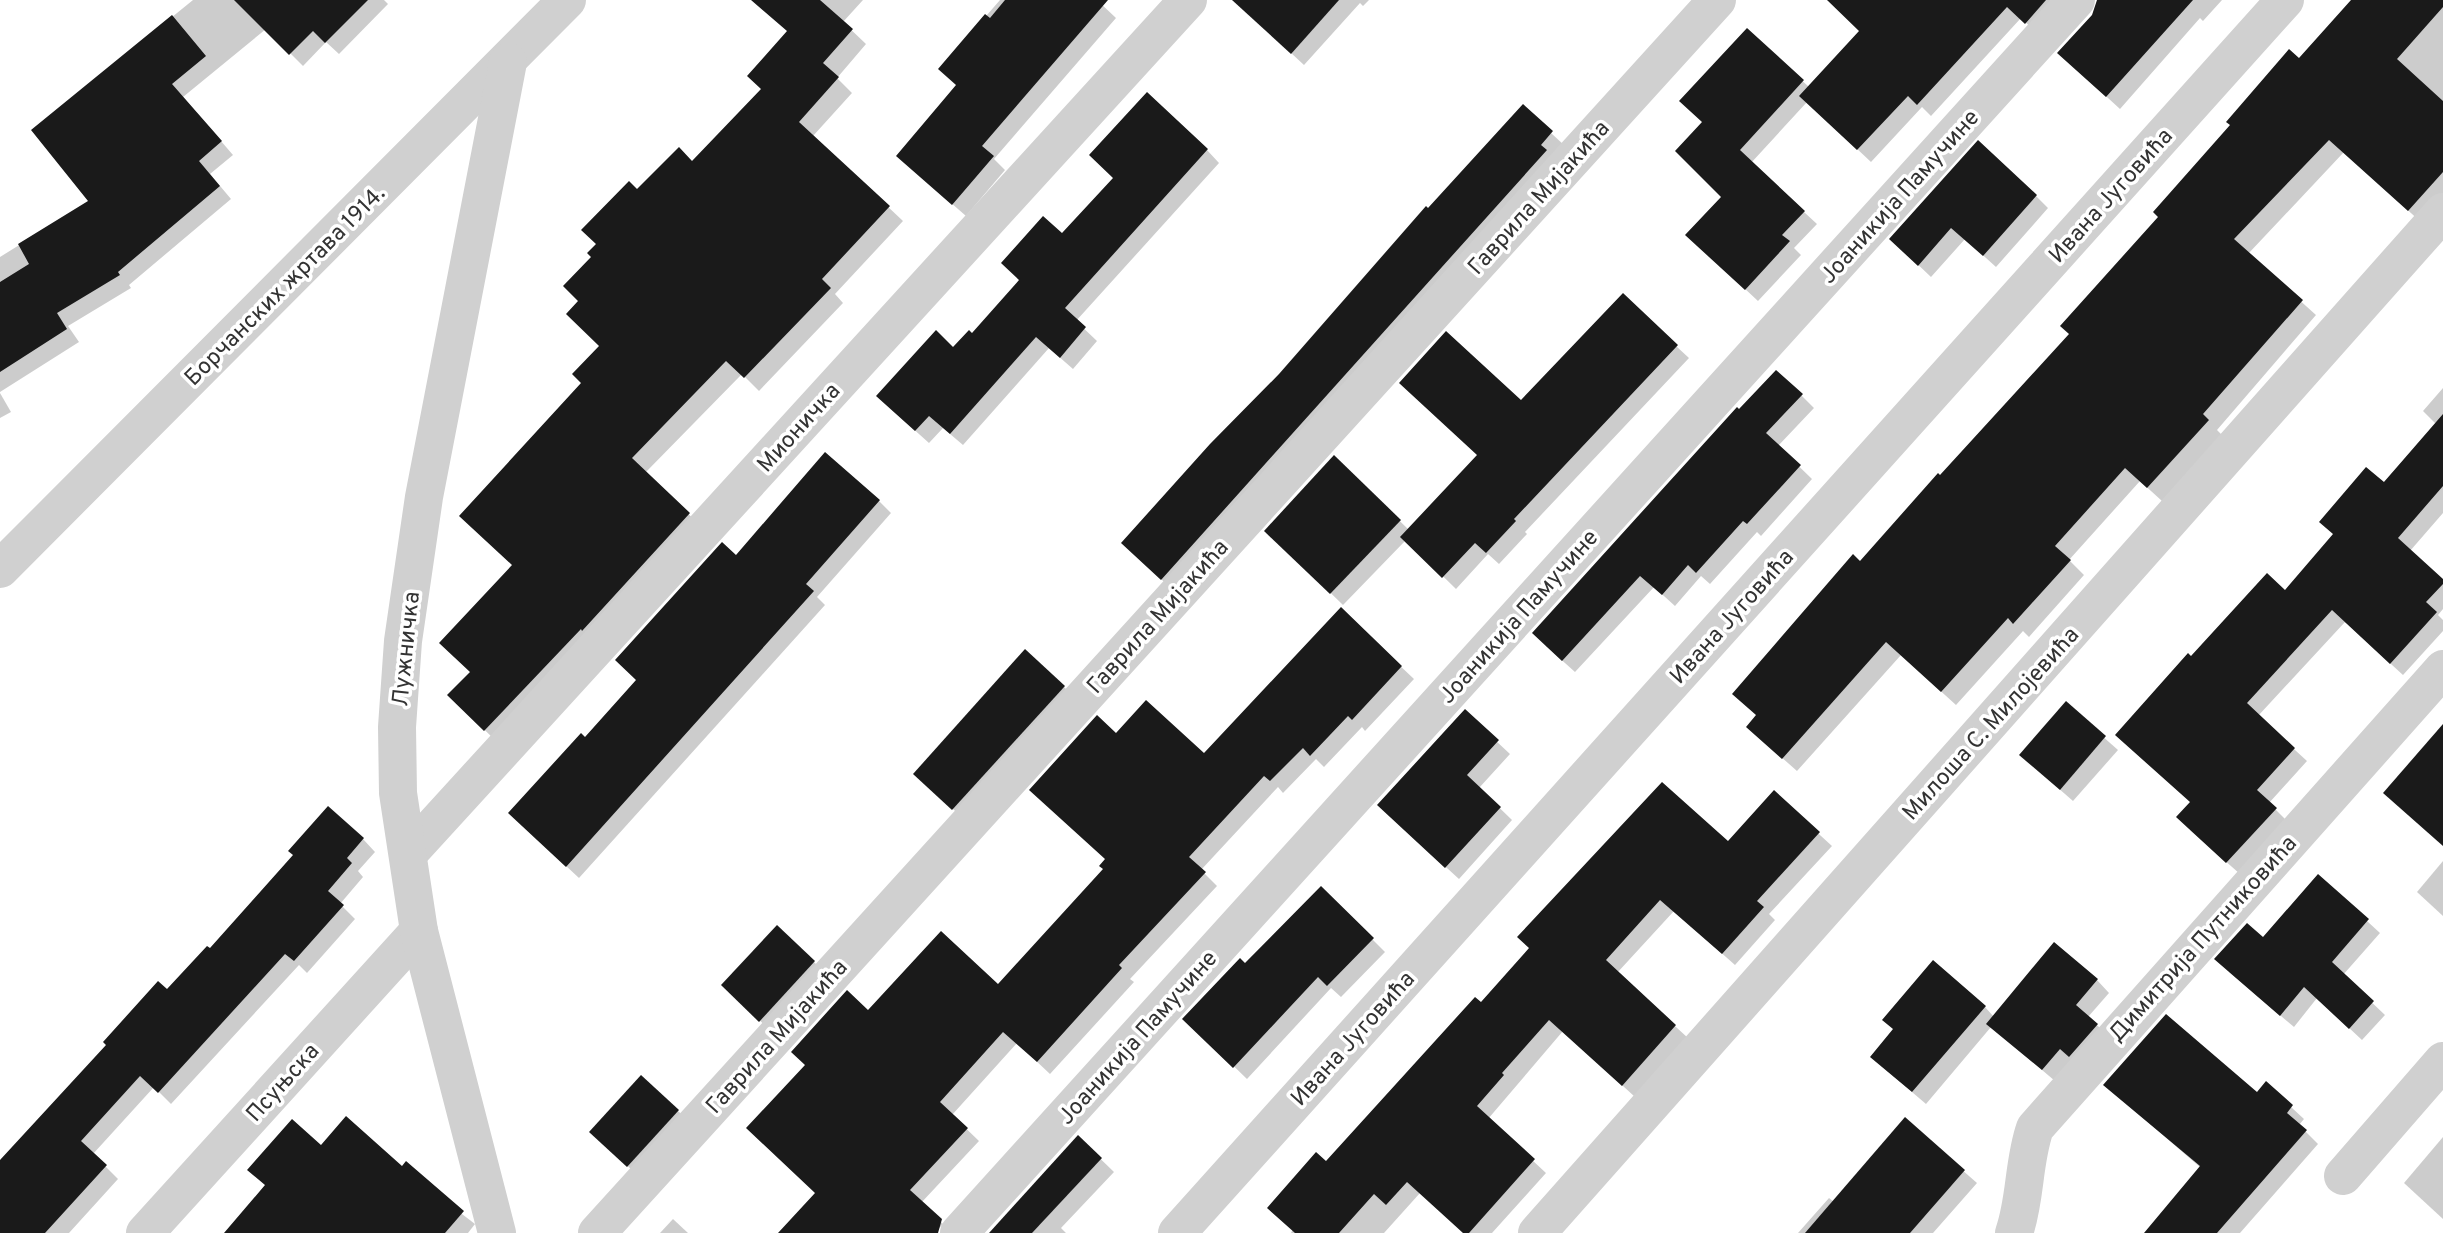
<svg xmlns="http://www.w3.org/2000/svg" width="2443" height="1233" viewBox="0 0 2443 1233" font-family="Overpass,sans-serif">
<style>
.shadow{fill:#0003}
.building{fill:#1a1a1a}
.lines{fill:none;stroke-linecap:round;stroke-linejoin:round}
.minor{stroke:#d0d0d0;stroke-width:38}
.labels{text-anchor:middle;stroke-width:7;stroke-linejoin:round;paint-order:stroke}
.street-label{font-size:23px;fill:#333;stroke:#fff}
</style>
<rect width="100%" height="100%" fill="#fff"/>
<g class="shadow">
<polygon points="193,0 384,0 388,4 339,54 326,42 303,66 266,29 183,97 233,155 210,174 231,199 129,285 131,288 68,326 79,342 0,392 0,257 90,201 33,130"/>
<polygon points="782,0 863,0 843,22 866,44 837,78 852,93 813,136 903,221 835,294 843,303 759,391 742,374 645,473 703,528 499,744 449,695 472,672 601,346 593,257 637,192 692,163 763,89 789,32"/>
<polygon points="1000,0 1097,0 1116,18 994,159 1005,170 966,216 911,168 958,86 940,69"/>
<polygon points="1242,0 1369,0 1363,6 1360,3 1304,65 1251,16"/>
<polygon points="1829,0 2073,0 2039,35 2021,18 1931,116 1922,107 1871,162 1807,102 1751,163 1817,224 1794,248 1801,255 1758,301 1700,247 1724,197 1704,122 1747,30 1809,87 1861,31"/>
<polygon points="2099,0 2222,0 2203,21 2200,18 2120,109 2072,65"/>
<polygon points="2354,0 2443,0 2443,201 2423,224 2344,152 2248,254 2316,315 2217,430 2222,435 2162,501 2140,481 2069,560 2084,575 2029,637 2023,631 1956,705 1901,655 1797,771 1763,741 1860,563 2071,335"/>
<polygon points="1551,133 1564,145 1174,591 1136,556 1281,375 1428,210"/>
<polygon points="1207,150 1219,163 1076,321 1097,341 1073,369 1049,348 963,445 943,428 929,443 891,409 953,349 972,335 1062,235"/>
<polygon points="2036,196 2048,208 1996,267 1965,239 1931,277 1891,239"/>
<polygon points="1676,346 1689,358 1525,532 1527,534 1499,564 1488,554 1456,589 1406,540 1343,605 1267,531 1334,457 1409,530 1479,455 1521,402"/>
<polygon points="2443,388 2443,513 2410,551 2443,581 2443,609 2438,615 2443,620 2443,631 2403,675 2345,622 2258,716 2307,761 2269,803 2288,822 2240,874 2190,830 2191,658 2285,592 2436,424 2423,411"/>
<polygon points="0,393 11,412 0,418"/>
<polygon points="1801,395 1814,408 1778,446 1812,479 1761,536 1757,532 1710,584 1701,576 1675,606 1654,587 1575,672 1546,646 1739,411"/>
<polygon points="879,501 891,513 817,597 825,605 579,878 523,826 585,740 638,680 736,558"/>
<polygon points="1341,610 1414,679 1365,731 1362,727 1324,767 1316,759 1283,793 1278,787 1201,870 1217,886 1130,979 1134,982 1050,1074 1017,1043 952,1115 979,1141 921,1203 943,1224 935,1233 781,1233 818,1193 868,1012 998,986 1106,869 1117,735 1204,755"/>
<polygon points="1064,687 1076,699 966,821 928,786"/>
<polygon points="2066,704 2118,750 2073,801 2034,767"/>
<polygon points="1465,712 1510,754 1479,788 1512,820 1459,879 1391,817"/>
<polygon points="1774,793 1832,846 1769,914 1775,920 1735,965 1674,911 1617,973 1688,1038 1635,1097 1563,1031 1488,1119 1546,1173 1492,1233 1465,1233 1420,1193 1384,1233 1291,1233 1326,1163 1481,1005 1728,844"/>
<polygon points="363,839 375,852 358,871 363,877 340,904 355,919 307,973 299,965 171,1104 154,1087 93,1154 118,1179 69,1233 0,1233 0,1164 210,951"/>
<polygon points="2443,861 2443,916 2417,892"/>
<polygon points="2318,876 2380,933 2343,975 2385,1015 2362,1040 2317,998 2294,1027 2229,972 2263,939"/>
<polygon points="1321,888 1385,952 1341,997 1331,988 1247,1079 1185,1019 1245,965"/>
<polygon points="814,962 826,974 773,1033 736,998"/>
<polygon points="2097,980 2109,993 2088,1017 2110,1037 2055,1081 1991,1027 1926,1104 1885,1069 1985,1007 1994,1017"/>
<polygon points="641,1077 691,1123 641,1178 604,1145"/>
<polygon points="2105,1085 2257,1094 2291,1107 2304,1119 2299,1125 2318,1144 2240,1233 2146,1233 2201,1168"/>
<polygon points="1905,1120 1977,1183 1933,1233 1798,1233 1829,1198 1834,1202"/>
<polygon points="1078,1137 1114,1172 1061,1228 1066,1233 991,1233"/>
<polygon points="2443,1137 2443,1219 2404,1183"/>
<polygon points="321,1147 402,1168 475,1224 468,1233 226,1233"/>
<polygon points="673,1219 688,1233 660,1233"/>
</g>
<g class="building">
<polygon points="234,0 368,0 325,43 313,31 289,55"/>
<polygon points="751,0 820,0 853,29 823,63 839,77 799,122 890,206 822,279 831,288 744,378 726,361 632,458 690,513 582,631 581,629 484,731 447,695 470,672 439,643 512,565 459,516 581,383 572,374 599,346 566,314 578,301 563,286 591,257 587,253 596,244 581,230 629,181 637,189 679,147 692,161 761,89 747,76 787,31"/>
<polygon points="1005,0 1108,0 982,146 994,156 952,205 896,156 956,85 938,69 985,14 990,18"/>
<polygon points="1232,0 1339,0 1291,54"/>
<polygon points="1827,0 2046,0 2025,24 2007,7 1917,105 1908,96 1857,150 1799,96 1859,31"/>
<polygon points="2097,0 2193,0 2106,97 2057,53 2092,15"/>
<polygon points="2351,0 2443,0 2443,7 2397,59 2443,101 2443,172 2408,211 2329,140 2234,239 2303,300 2203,414 2209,420 2147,488 2125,468 2055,546 2071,560 2013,624 2008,618 1941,692 1886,642 1782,759 1746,727 1756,715 1732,694 1853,554 1860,561 1938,473 1940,475 2069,334 2060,326 2158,217 2153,212 2230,125 2226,122 2289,49 2299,58"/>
<polygon points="172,15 206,56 172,84 222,141 199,161 220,186 118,272 120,275 57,313 67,329 0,372 0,282 29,264 18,244 88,201 31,130"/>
<polygon points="1747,28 1804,80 1740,150 1805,211 1782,235 1790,241 1745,290 1685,235 1721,197 1675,151 1702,122 1679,101"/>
<polygon points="1147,92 1208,149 1065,308 1086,327 1060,358 1036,337 950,434 929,416 915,431 876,396 936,330 953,347 969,330 972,333 1019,280 1001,263 1043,216 1062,233 1113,178 1089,155"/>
<polygon points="1523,104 1553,131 1541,145 1547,150 1161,580 1121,543 1210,444 1279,374 1426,206 1428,208"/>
<polygon points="1978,140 2037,195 1983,256 1951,228 1918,266 1889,239"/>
<polygon points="1623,293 1678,345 1514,519 1516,521 1486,553 1475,543 1442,578 1400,537 1477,455 1399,383 1446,331 1521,400"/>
<polygon points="1776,370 1803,394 1766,433 1801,465 1747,524 1743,521 1696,573 1688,565 1662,595 1640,576 1562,661 1532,633 1737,407 1739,409"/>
<polygon points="2443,414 2443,486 2398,538 2443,579 2443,584 2426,602 2437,612 2390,664 2332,610 2247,703 2295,748 2257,790 2277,808 2226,863 2176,817 2190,802 2115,735 2188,653 2191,656 2267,573 2285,590 2333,534 2319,522 2366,467 2384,482"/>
<polygon points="825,452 880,500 806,584 814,591 566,867 508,813 581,733 585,737 636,680 615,660 722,542 736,555"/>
<polygon points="1334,455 1401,520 1330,594 1264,531"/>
<polygon points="1341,607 1402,666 1352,720 1348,716 1310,756 1303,748 1270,781 1264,776 1189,857 1206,872 1119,965 1122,968 1037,1062 1003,1032 940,1102 968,1128 910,1190 942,1219 938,1233 778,1233 815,1193 746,1128 805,1065 791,1052 847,990 868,1010 941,931 998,984 1103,869 1099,866 1105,859 1029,790 1097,715 1116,733 1146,700 1204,753"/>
<polygon points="1025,649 1065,686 952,810 913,774"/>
<polygon points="2066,701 2106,736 2060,790 2019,755"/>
<polygon points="1465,709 1499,740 1467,775 1501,807 1445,868 1377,805"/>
<polygon points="2443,724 2443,846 2383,793"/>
<polygon points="1662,782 1728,841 1774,790 1820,832 1757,901 1764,907 1722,954 1660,900 1606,960 1676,1025 1622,1086 1549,1020 1502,1073 1504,1075 1477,1106 1535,1159 1469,1233 1463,1233 1407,1182 1386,1205 1374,1194 1339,1233 1295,1233 1267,1208 1316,1152 1326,1161 1475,997 1481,1002 1529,948 1517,937"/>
<polygon points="328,806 364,838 347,858 352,863 328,891 344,905 294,961 285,954 158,1093 140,1076 81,1141 107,1165 45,1233 0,1233 0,1160 106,1045 103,1042 158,981 167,989 207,946 210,948 293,855 288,851"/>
<polygon points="2318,874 2369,919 2332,962 2374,1001 2349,1029 2304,987 2280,1016 2214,959 2247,923 2263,937"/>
<polygon points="1321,886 1374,938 1327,986 1318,977 1233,1068 1182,1019 1240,958 1245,963"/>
<polygon points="777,925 815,961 759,1022 721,985"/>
<polygon points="2054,942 2098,979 2076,1005 2098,1024 2069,1057 2060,1049 2042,1070 1986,1024"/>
<polygon points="1933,960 1986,1006 1912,1092 1870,1057 1893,1029 1882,1020"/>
<polygon points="2166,1014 2257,1092 2266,1081 2293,1105 2287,1113 2307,1130 2217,1233 2144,1233 2200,1166 2103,1085"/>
<polygon points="641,1075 679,1110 627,1167 589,1132"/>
<polygon points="346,1116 402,1166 406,1161 464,1211 445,1233 224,1233 265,1185 247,1170 292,1119 321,1145"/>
<polygon points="1905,1117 1965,1170 1910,1233 1805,1233"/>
<polygon points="1078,1135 1102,1158 1032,1233 989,1233"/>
</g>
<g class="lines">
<g class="minor">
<polyline points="0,569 567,0"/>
<polyline points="408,854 1188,0"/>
<polyline points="2343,1176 2443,1061"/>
<polyline points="145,1233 419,931"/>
<polyline points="497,1233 419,931 398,793 397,727 403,641 424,497 508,62"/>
<polyline points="597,1233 1717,0"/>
<polyline points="959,1233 2076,0"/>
<polyline points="1177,1233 2285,0"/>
<polyline points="1537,1233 2443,212"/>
<path d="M2014 1233C2026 1199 2023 1162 2035 1128L2443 669"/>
</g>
</g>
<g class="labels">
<g class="street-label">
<text transform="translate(2110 195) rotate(-48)" y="8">Ивана Југовића</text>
<text transform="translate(1899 196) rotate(-48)" y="8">Јоаникија Памучине</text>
<text transform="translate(1538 197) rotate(-48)" y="8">Гаврила Мијакића</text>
<text transform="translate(284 285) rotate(-45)" y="8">Борчанских жртава 1914.</text>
<text transform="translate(798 427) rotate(-48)" y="8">Мионичка</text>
<text transform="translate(1157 616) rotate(-48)" y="8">Гаврила Мијакића</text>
<text transform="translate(1518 616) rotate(-48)" y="8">Јоаникија Памучине</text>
<text transform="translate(1731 616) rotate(-48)" y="8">Ивана Југовића</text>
<text transform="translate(405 649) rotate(-84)" y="8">Лужничка</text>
<text transform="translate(1990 723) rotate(-48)" y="8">Милоша С. Милојевића</text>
<text transform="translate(2202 938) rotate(-48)" y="8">Димитрија Путниковића</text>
<text transform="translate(776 1036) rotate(-48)" y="8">Гаврила Мијакића</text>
<text transform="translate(1137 1037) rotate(-48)" y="8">Јоаникија Памучине</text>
<text transform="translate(1352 1038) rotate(-48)" y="8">Ивана Југовића</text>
<text transform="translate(282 1082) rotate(-48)" y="8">Псуњска</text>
</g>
</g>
</svg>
